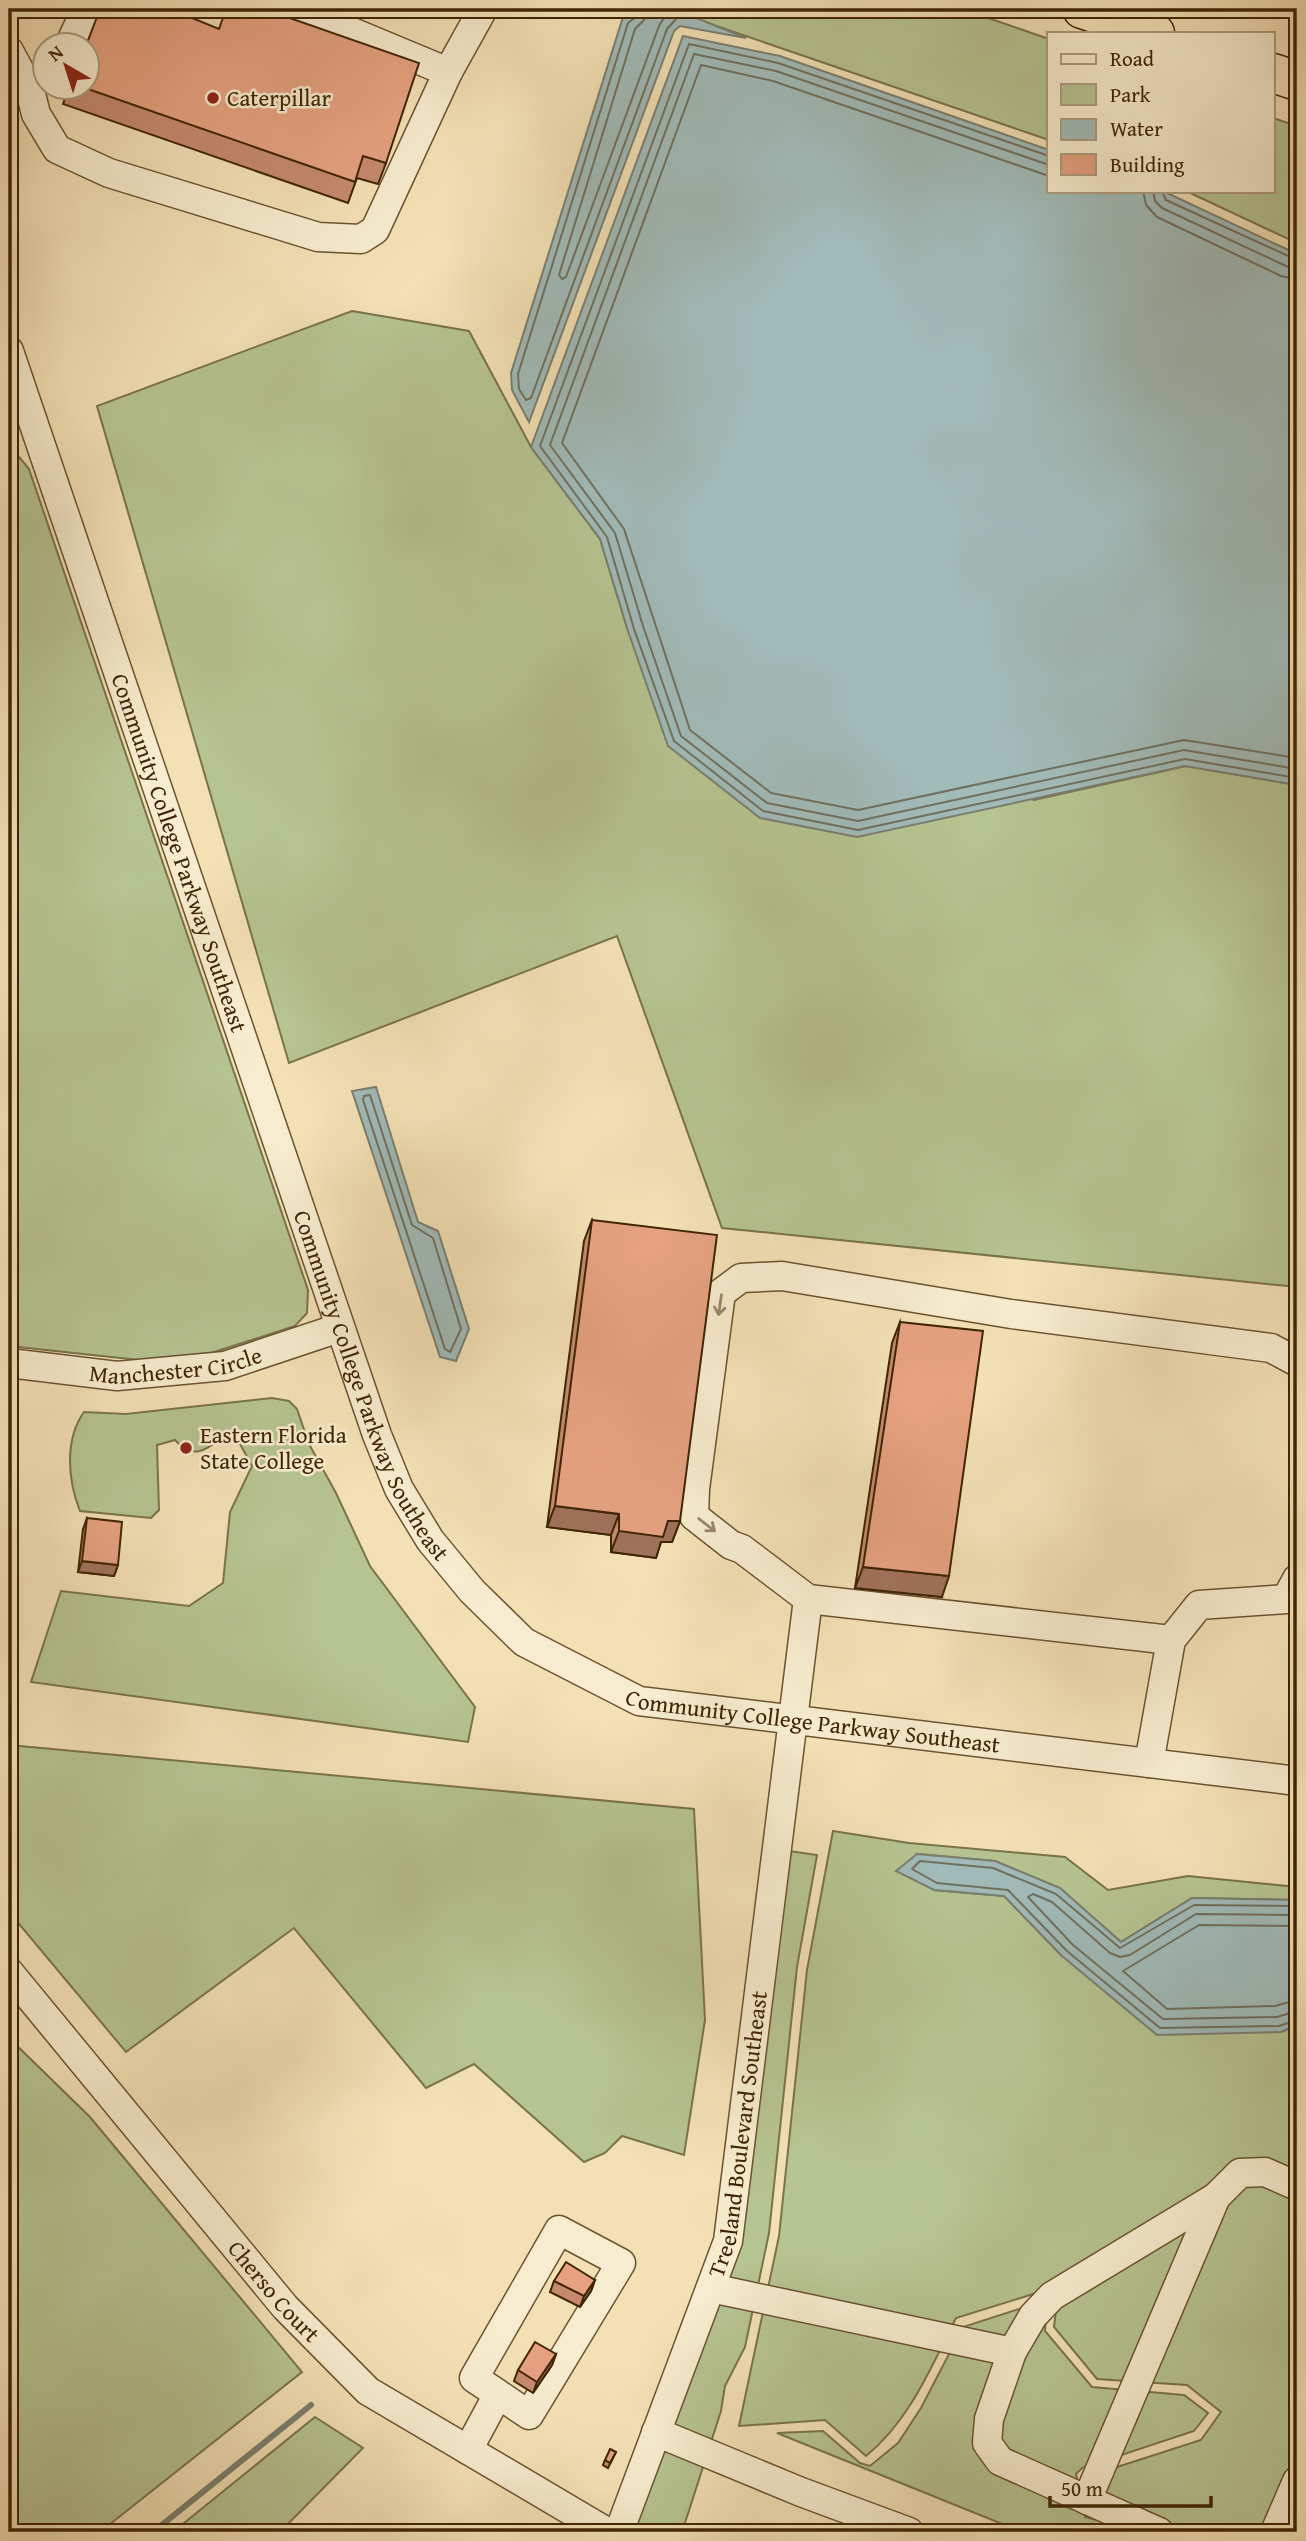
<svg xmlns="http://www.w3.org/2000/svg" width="1306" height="2541" viewBox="0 0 1306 2541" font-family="'Gentium Book Plus',serif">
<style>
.green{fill:#b6c491;stroke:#7a744a;stroke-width:2}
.water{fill:#a1bbb9;stroke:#7a7f71;stroke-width:2}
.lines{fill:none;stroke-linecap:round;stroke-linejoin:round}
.shore{stroke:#70705e;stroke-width:2}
.stream{stroke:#7a7f71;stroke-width:6}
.minor-casing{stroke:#6c5330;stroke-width:31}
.highway-casing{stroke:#3f2404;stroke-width:41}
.minor{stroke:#f7eccf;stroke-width:28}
.highway{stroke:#f3e1b5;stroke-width:38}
.wall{fill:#c58a6e;stroke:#3f2404;stroke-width:2}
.shaded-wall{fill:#a0715a;stroke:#3f2404;stroke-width:2}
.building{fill:#e5a180;stroke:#3f2404;stroke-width:2}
.oneway{stroke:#9b886a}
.poi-dot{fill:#8f2418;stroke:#f7eccf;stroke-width:2.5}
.labels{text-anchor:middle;stroke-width:5;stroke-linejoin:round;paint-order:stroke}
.poi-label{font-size:23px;fill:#3f2404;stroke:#f7eccf;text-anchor:start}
.street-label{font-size:23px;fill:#3f2404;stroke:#f7eccf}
</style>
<rect width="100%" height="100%" fill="#f3e1b5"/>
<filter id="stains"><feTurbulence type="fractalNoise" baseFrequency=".00286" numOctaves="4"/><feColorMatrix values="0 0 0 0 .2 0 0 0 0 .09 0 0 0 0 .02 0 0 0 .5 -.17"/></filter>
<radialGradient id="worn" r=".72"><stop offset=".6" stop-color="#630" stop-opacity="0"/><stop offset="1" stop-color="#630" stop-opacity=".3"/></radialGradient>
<g class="green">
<polygon points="667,9 962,9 1049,39 1049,140"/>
<polygon points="1273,118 1297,126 1297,243 1186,191 1273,191"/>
<polygon points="352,311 469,331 531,447 600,539 628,631 1034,800 1186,766 1297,785 1297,1287 722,1228 617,936 289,1063 97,406"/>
<polygon points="9,451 16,453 29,469 308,1290 307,1313 295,1326 211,1353 139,1360 9,1346"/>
<path d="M272 1398 289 1401 297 1409 309 1444 336 1493 370 1566 475 1707 468 1742 31 1682 61 1591 189 1606 223 1583 230 1512 252 1466 240 1444 222 1437C205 1452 192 1459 175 1440L157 1445 159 1510 151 1518 80 1511C68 1481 64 1440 84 1412L126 1414Z"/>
<polygon points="9,1745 694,1809 705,2020 684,2155 622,2136 605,2153 584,2162 474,2064 426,2088 294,1928 126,2052 9,1912"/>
<path d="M833 1831 909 1843 1065 1857 1108 1890 1188 1876 1297 1887V1900L1192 1898 1121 1942 1060 1888 995 1861 917 1854 934 1890 1004 1896 1062 1956 1281 2032 1297 2025V2532H1175L1092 2511 1086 2477 1201 2440 1221 2412 1187 2385 1097 2379 1054 2327 1059 2286 956 2318C931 2367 910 2420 866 2456L825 2420 739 2426 779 2236 807 1970Z"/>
<polygon points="789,1851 817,1855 797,1967 769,2233 745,2347 725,2386 721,2411 684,2526 680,2532 632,2532 740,2244"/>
<polygon points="9,2038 90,2117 302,2372 100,2532 9,2532"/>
<polygon points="1047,2300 1045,2331 1092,2387 1184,2395 1208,2413 1194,2431 1082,2468 1076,2474 1085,2517 1141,2532 1022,2532 777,2433 823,2431 860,2463 870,2466 898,2443 921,2408 963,2327"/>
<polygon points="315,2417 363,2448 280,2532 173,2532"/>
</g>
<g class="water">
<polygon points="636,9 679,11 746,38 680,26 674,31 529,422 512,390 511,373 623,17"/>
<polygon points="683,36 780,56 1049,150 1049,191 1163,191 1297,254 1297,785 1185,766 857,837 760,818 668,746 628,631 600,539 531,447"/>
<polygon points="376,1087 418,1222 438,1231 469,1329 456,1361 440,1357 352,1091"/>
<polygon points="917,1854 995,1861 1060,1888 1121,1942 1192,1898 1297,1900 1297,2025 1281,2032 1157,2035 1062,1956 1004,1896 934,1890 896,1871"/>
</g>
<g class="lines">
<g class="shore">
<polyline points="638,9 637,16 628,23 518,374 519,389 526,400 531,398 667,29 676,19 674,9"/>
<polyline points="647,9 644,20 635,29 559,275 562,279 566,277 659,26 665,16 665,9"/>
<polyline points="1049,156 778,63 689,44 540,446 607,537 634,629 674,741 763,811 858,830 1185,759 1297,778"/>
<polyline points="1049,165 776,71 694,54 550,445 615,533 643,626 681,736 767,803 858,821 1184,750 1297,769"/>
<polyline points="1049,176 773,81 701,65 562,443 624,529 690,730 771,793 858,810 1184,740 1297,758"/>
<polyline points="1143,191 1146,205 1157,217 1281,276 1297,279"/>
<polyline points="1153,191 1155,201 1162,208 1286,266 1297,269"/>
<polyline points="1162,191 1166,200 1297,260"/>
<polygon points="370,1095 412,1225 433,1238 461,1329 450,1352 445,1349 363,1100 364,1096"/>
<polyline points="1297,1906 1194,1905 1120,1948 1056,1894 993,1868 920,1861 912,1869 937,1883 1008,1890 1067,1951 1160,2028 1279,2026 1297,2020"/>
<polyline points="1297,1915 1196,1914 1130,1955 1120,1957 1110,1953 1052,1902 1033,1894 1028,1897 1073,1945 1163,2019 1277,2017 1297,2011"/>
<polyline points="1297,1926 1199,1925 1123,1971 1167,2009 1275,2006 1297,2000"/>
</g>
<polyline class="stream" points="153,2532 311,2405"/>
<g class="minor-casing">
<g id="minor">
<polyline points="297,9 448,72"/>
<polyline points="69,46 86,9"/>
<polyline points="9,51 30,90 36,114 57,149 109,173 318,237 361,239 375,230 448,72 483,9"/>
<path id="s1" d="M9 351 377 1435 399 1489 430 1540 472 1591 524 1642 639 1701 1297 1781"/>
<path id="s2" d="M9 1363 117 1376 225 1366 339 1328"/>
<polyline points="1171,1640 808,1599 742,1549 731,1545 694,1516 695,1489 721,1293 741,1278 782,1276 1011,1314 1271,1348 1297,1362"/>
<polyline points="1149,1763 1171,1640 1199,1605 1286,1599 1297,1579"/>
<path id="s3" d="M9 1972 285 2307 368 2391 607 2532"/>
<polyline points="711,2288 1012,2352 989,2419 987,2443 1000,2461 1159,2532"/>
<polyline points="1012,2352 1033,2316 1052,2296 1216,2197"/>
<polyline points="656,2432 801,2492 909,2532"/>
<polyline points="468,2450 498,2394 474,2378 559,2230 621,2263 529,2415 498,2394"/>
<polyline points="1087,2500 1216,2197 1240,2173 1265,2172 1297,2186"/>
<path id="s4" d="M619 2532 728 2241 808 1599"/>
<polyline points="1275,2532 1297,2481"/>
</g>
</g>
<g class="highway-casing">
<g id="highway">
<polyline points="1082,9 1155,33"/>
<polyline points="1273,73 1297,81"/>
</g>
</g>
<use href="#minor" class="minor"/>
<use href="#highway" class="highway"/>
</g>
<g class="wall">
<polygon points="88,46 386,163 378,184 357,178 348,203 63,104 69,88 88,88"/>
<polygon points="592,1220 680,1521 672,1542 661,1542 656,1558 611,1552 611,1535 547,1527 584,1241"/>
<polygon points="900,1322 942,1597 855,1588 892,1343"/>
<polygon points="87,1518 118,1565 114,1576 78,1572 83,1529"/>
<polygon points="595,2280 591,2291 580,2307 550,2292 554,2281"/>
<polygon points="556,2354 552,2365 533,2393 514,2381 518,2370"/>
<polygon points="616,2452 608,2468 603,2465 605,2460"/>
</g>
<g class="shaded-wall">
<polygon points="555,1506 619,1514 611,1535 547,1527"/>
<polygon points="668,1521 680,1521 672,1542 661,1542 656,1558 611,1552 619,1531"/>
<polygon points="82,1561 118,1565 114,1576 78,1572"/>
<polygon points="863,1567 949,1576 942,1597 855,1588"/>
<polygon points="595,2280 591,2291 580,2307 584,2296"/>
<polygon points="556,2354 552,2365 533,2393 537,2382"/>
</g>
<g class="building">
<polygon points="100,9 170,9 219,29 226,9 264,9 419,63 386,163 363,156 355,182 85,88 88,88 88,46 86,46"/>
<polygon points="592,1220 717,1235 680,1521 668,1521 663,1537 619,1531 619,1514 555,1506"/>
<polygon points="900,1322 983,1331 949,1576 863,1567"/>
<polygon points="87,1518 122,1522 118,1565 82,1561"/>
<polygon points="566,2262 595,2280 584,2296 554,2281"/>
<polygon points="535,2342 556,2354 537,2382 518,2370"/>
<polygon points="610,2449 616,2452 610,2463 605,2460"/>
</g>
<defs><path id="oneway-shaft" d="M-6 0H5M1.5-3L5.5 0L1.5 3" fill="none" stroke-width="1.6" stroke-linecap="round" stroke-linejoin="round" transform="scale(1.75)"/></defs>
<g class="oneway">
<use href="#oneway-shaft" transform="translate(720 1305) rotate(98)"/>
<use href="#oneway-shaft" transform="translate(707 1525) rotate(38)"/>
</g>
<g class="poi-dot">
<circle cx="213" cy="98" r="7"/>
<circle cx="186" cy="1448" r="7"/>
</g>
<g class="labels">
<g class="poi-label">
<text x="227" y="106">Caterpillar</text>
<text x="200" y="1443">Eastern Florida<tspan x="200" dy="26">State College</tspan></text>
</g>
<g class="street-label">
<text dy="8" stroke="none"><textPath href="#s1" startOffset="530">Community College Parkway Southeast</textPath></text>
<text dy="8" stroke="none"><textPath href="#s2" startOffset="168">Manchester Circle</textPath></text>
<text dy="8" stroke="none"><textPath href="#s1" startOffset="1097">Community College Parkway Southeast</textPath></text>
<text dy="8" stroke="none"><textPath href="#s1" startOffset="1706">Community College Parkway Southeast</textPath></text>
<text dy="8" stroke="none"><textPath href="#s4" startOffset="418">Treeland Boulevard Southeast</textPath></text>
<text dy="8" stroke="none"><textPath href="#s3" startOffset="415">Cherso Court</textPath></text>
</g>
</g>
<rect width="1306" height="2541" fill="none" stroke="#f3e1b5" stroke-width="35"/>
<rect x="10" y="10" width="1285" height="2520" fill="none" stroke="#3f2404" stroke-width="3.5"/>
<rect x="18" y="18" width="1271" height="2506" fill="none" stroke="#3f2404" stroke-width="2"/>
<rect x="1047" y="32" width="228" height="161" fill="#f7eccf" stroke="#ad9c7e" stroke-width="2"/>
<rect x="1061" y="54" width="35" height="10" fill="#f7eccf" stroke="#ad9c7e" stroke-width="2"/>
<text x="1110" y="66" font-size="21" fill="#3f2404">Road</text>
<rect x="1061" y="84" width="35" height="21" fill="#b6c491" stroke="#ad9c7e" stroke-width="2"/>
<text x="1110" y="102" font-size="21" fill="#3f2404">Park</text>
<rect x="1061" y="119" width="35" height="21" fill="#a1bbb9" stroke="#ad9c7e" stroke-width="2"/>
<text x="1110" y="136" font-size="21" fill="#3f2404">Water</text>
<rect x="1061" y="154" width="35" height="21" fill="#e5a180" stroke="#ad9c7e" stroke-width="2"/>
<text x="1110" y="172" font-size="21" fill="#3f2404">Building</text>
<g transform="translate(66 66) rotate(321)"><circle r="33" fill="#f7eccf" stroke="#ad9c7e" stroke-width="2"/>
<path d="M0-5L12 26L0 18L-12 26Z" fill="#8f2418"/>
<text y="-10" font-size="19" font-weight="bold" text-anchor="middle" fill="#3f2404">N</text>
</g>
<path d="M1050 2496v10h161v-10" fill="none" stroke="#3f2404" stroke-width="3.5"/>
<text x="1061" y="2496" font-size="21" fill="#3f2404" stroke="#f7eccf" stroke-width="5" paint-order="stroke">50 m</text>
<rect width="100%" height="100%" filter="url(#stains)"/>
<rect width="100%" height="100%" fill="url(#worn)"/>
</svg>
